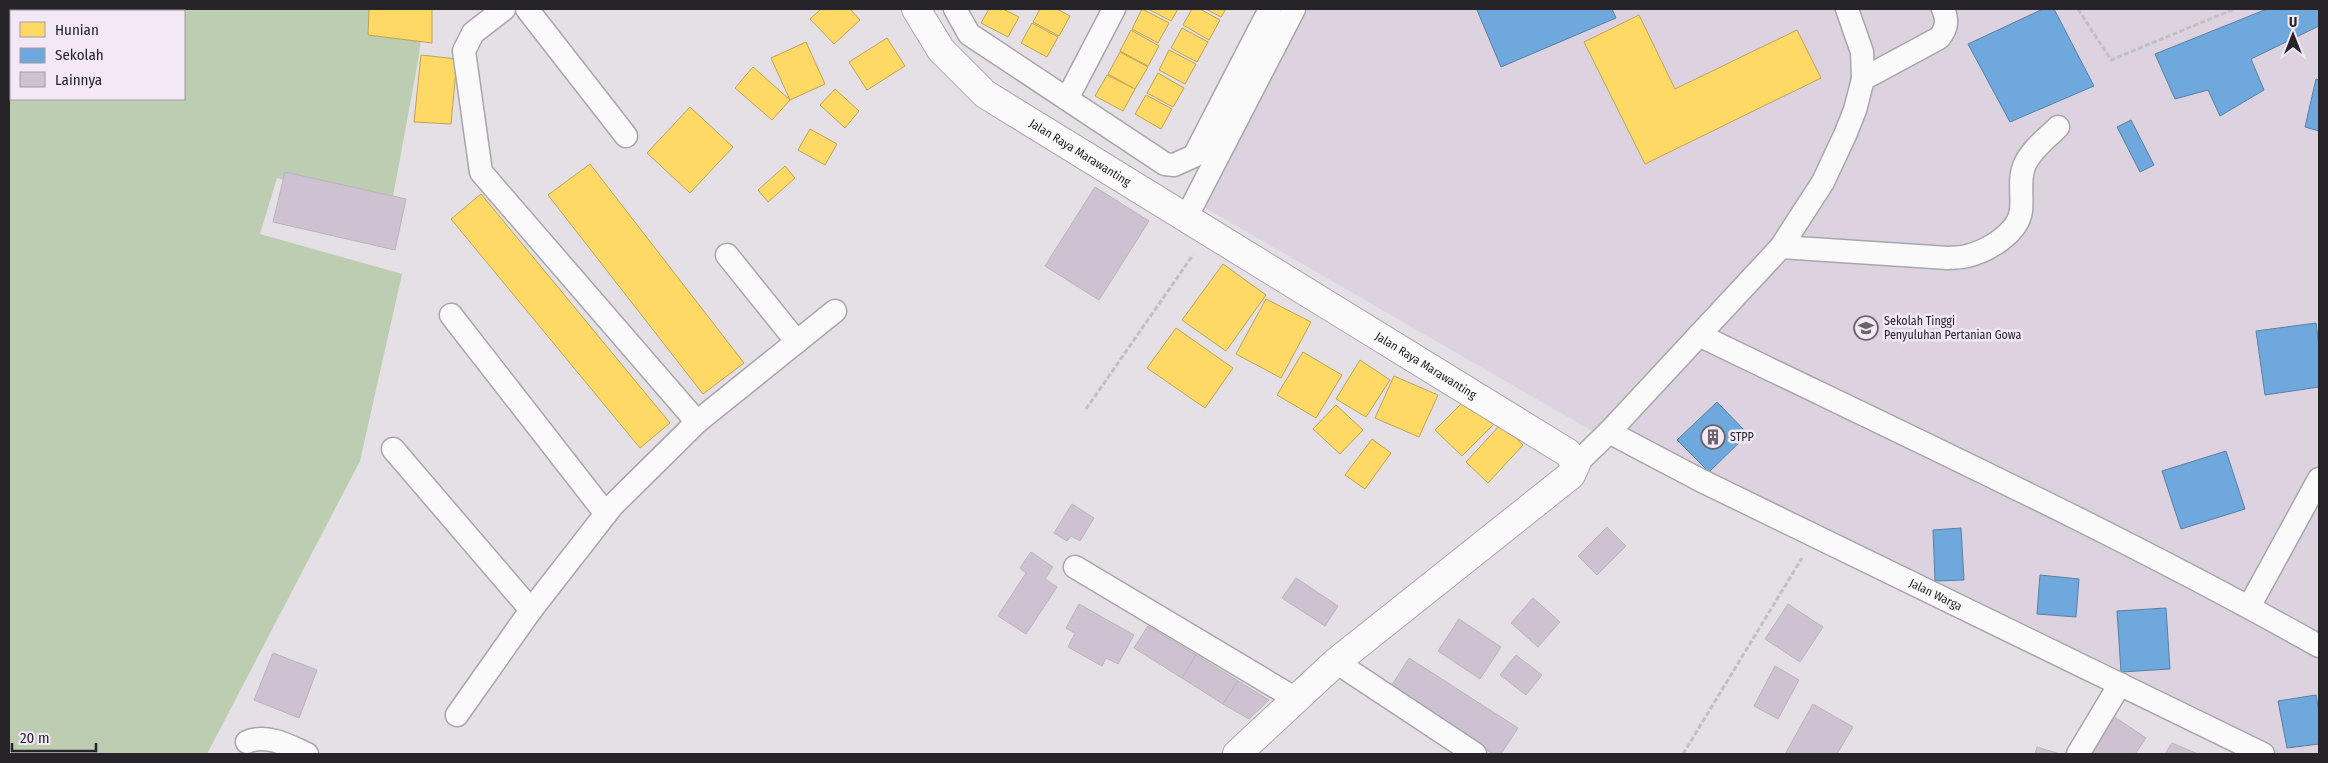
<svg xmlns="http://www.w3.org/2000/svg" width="2328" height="763" viewBox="0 0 2328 763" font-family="'Fira Sans Condensed',sans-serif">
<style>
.built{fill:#ddd2e0}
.green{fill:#bccdb2;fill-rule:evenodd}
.homes{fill:#ffd966;stroke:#bea354}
.schools{fill:#6fa8dc;stroke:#5980a6}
.building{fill:#cec1d2;stroke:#b9b5ba}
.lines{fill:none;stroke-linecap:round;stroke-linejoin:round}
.street-casing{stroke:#a9a5aa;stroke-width:25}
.secondary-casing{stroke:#a9a5aa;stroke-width:30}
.path{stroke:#c1bfc2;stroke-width:3;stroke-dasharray:5 2.5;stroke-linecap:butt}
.street{stroke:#fbfafb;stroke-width:22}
.secondary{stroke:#fbfafb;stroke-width:28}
.labels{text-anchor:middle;stroke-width:5;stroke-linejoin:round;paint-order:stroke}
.street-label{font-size:12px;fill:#272429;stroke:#f3e9f6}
.poi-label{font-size:12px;fill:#272429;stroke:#f3e9f6;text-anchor:start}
</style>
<rect width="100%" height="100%" fill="#e5dfe6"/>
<polygon class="built" points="1302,9 2319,9 2319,754 2247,754 1630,453 1197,203"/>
<path class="green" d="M9 9H425L418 61 391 207 277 178 260 234 402 274 360 461 207 754H9ZM11 11H184V99H11Z"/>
<g class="homes">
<polygon points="369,9 432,9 432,43 368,35"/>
<polygon points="821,9 850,9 860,20 834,44 810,19"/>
<polygon points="989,9 1003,9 1019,17 1008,37 981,23"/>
<polygon points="1040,9 1057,9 1070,16 1059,36 1033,22"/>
<polygon points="1142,9 1169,23 1158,43 1132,29"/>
<polygon points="1148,9 1178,9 1171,21"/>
<polygon points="1192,9 1200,9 1220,20 1209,40 1183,25"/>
<polygon points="1206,9 1226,9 1221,17"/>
<polygon points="1639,15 1675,89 1797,30 1821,78 1645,164 1584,42"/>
<polygon points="1032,23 1058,37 1047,57 1021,43"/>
<polygon points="1182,28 1208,42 1197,62 1171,48"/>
<polygon points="1131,30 1159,46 1148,66 1120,51"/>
<polygon points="887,38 905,66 867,90 849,62"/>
<polygon points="806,42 825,84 790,100 771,58"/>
<polygon points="1169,50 1196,64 1185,84 1159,70"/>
<polygon points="1120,52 1148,67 1135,89 1108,74"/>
<polygon points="421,55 457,59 451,124 414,122"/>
<polygon points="753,67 790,100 772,120 735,88"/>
<polygon points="1158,73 1184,88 1173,107 1147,93"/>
<polygon points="1107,75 1135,89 1123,111 1095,96"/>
<polygon points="835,89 859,111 845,128 820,105"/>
<polygon points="1146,95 1172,109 1161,129 1135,114"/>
<polygon points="690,107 733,147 690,193 647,153"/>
<polygon points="810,129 837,144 825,165 798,150"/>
<polygon points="590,164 744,363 703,394 548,195"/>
<polygon points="785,166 795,178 768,202 758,190"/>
<polygon points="481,194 670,423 640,448 451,219"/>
<polygon points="1223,264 1266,295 1226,351 1182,320"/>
<polygon points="1266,299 1311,322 1281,378 1236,354"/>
<polygon points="1176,328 1233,368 1205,408 1147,368"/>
<polygon points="1303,352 1342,375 1316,418 1277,395"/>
<polygon points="1360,360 1390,380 1366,417 1336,399"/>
<polygon points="1394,376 1438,395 1419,437 1375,418"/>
<polygon points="1468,397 1495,423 1462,456 1435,430"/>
<polygon points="1336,405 1363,430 1340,454 1313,429"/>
<polygon points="1501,424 1523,445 1488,483 1466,462"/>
<polygon points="1372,439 1391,453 1365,489 1345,475"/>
</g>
<g class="schools">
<polygon points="1480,9 1612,9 1616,18 1501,67 1477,10"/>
<polygon points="2043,9 2054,9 2094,86 2010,122 1968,44"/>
<polygon points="2267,9 2319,9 2319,26 2251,59 2264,90 2220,116 2208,90 2175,99 2155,54"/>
<polygon points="2316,79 2319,80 2319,131 2305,127"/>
<polygon points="2131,120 2154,165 2140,172 2117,127"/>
<polygon points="2316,323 2319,346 2319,387 2265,395 2256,331"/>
<polygon points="1717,402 1748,434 1709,472 1677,440"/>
<polygon points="2226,451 2245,509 2181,529 2162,471"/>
<polygon points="1961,528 1964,580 1935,581 1933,530"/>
<polygon points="2040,575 2079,579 2076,617 2037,614"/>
<polygon points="2166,608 2170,669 2121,672 2117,611"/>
<polygon points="2316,695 2319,711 2319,744 2287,748 2278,701"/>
</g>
<g class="building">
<polygon points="285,172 406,199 395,250 273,222"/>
<polygon points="1095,187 1149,221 1099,300 1045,266"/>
<polygon points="1072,504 1094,518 1080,541 1071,536 1067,541 1054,533"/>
<polygon points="1607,527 1626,546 1597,575 1578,556"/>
<polygon points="1031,552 1053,567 1045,579 1057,587 1026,634 998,616 1026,573 1020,568"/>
<polygon points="1296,578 1338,606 1325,626 1282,598"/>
<polygon points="1533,598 1560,622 1538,647 1511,623"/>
<polygon points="1079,604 1134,635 1118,664 1106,658 1102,666 1068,647 1075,633 1066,628"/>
<polygon points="1788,604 1823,627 1800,662 1765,639"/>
<polygon points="1459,619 1501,647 1480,679 1438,651"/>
<polygon points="1148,626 1196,655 1182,678 1134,648"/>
<polygon points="273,653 317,670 299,718 254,700"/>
<polygon points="1196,655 1238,681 1223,704 1182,678"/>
<polygon points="1516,655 1542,675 1526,695 1500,675"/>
<polygon points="1409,658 1518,728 1501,754 1493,754 1390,688"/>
<polygon points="1775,666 1799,680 1778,719 1754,706"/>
<polygon points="1238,681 1269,700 1249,719 1223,704"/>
<polygon points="1813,704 1853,727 1837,754 1785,754"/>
<polygon points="2113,716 2146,738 2135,754 2088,754"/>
<polygon points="2172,743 2198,754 2165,754"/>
<polygon points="2037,747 2060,754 2035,754"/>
</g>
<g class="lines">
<g class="street-casing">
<g id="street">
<polyline points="527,9 626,136"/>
<polyline points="955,9 969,34 1165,164 1174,165 1194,156 1270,9"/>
<path d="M1863 79 1939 38C1947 29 1948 20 1943 9"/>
<polyline points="1067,99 1114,9"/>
<polyline points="1186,218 1294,9"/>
<path d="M1781 247 1948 258C1954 257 1961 258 1967 256 1988 251 2018 233 2021 211 2023 195 2018 179 2025 164 2032 149 2047 138 2058 127"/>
<polyline points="727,255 797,342"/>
<polyline points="451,315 606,514"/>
<path d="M1699 335C1907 436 2118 533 2319 646"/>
<polyline points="697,422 835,311"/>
<path id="s1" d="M1609 432 1700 480 2263 754"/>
<polyline points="393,449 531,610"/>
<polyline points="1576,464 1609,432 1781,247 1823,182 1845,135 1855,110 1863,79 1862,52 1847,9"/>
<polyline points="1075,567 1296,699"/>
<polyline points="2249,607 2319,479"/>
<polyline points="1336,662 1475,754"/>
<polyline points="457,715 531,610 612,506 697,422 481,172 464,51 473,33 504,9"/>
<path d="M247 742C267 733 289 746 307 754"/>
<polyline points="2078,754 2120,684"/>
</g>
</g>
<g class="secondary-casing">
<g id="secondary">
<path id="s2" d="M916 9 941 50 985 94 1568 453 1576 464 1571 475 1336 662 1237 754"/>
</g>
</g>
<g class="path">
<polyline points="2078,9 2111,60 2234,9"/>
<polyline points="1086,409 1193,255"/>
<polyline points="1683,754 1802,558"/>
</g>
<use href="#street" class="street"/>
<use href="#secondary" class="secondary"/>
</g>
<defs>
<g id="university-ring" transform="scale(1.25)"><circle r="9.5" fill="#f3e9f6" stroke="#6a656b" stroke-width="1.5"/><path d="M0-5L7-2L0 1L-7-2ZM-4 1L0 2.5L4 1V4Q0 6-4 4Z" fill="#6a656b"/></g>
<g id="building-ring" transform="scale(1.25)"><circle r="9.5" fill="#f3e9f6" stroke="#6a656b" stroke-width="1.5"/><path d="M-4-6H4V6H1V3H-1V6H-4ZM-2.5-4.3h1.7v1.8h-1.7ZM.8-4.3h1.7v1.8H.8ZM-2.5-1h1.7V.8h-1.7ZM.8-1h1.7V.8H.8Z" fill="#6a656b"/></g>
</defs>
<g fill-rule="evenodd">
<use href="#university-ring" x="1866" y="328"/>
<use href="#building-ring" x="1713" y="437"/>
</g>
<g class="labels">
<g class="street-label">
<text dy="4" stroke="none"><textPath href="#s2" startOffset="222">Jalan Raya Marawanting</textPath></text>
<text dy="4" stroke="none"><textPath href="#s2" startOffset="628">Jalan Raya Marawanting</textPath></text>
<text dy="4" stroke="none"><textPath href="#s1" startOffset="365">Jalan Warga</textPath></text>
</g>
<g class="poi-label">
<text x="1884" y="325">Sekolah Tinggi<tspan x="1884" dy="14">Penyuluhan Pertanian Gowa</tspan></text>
<text x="1730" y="441">STPP</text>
</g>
</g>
<rect width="2328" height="763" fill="none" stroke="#272429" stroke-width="20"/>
<rect x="10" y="10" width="175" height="90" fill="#f3e9f6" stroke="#a19aa4"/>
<rect x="20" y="22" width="25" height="15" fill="#ffd966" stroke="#a19aa4"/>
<text x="55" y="35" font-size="15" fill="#272429">Hunian</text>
<rect x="20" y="48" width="25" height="15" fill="#6fa8dc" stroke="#a19aa4"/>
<text x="55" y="60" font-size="15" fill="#272429">Sekolah</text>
<rect x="20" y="72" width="25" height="15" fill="#cec1d2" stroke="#a19aa4"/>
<text x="55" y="85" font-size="15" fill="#272429">Lainnya</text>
<g transform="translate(2293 35)" stroke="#f3e9f6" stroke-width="4" paint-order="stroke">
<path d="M0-4L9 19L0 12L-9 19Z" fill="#272429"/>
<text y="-8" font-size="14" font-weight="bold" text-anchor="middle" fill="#272429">U</text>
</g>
<path d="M12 743v8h84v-8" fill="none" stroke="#272429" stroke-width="2.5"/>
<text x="20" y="743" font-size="15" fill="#272429" stroke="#f3e9f6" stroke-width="4" paint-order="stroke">20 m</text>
</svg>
